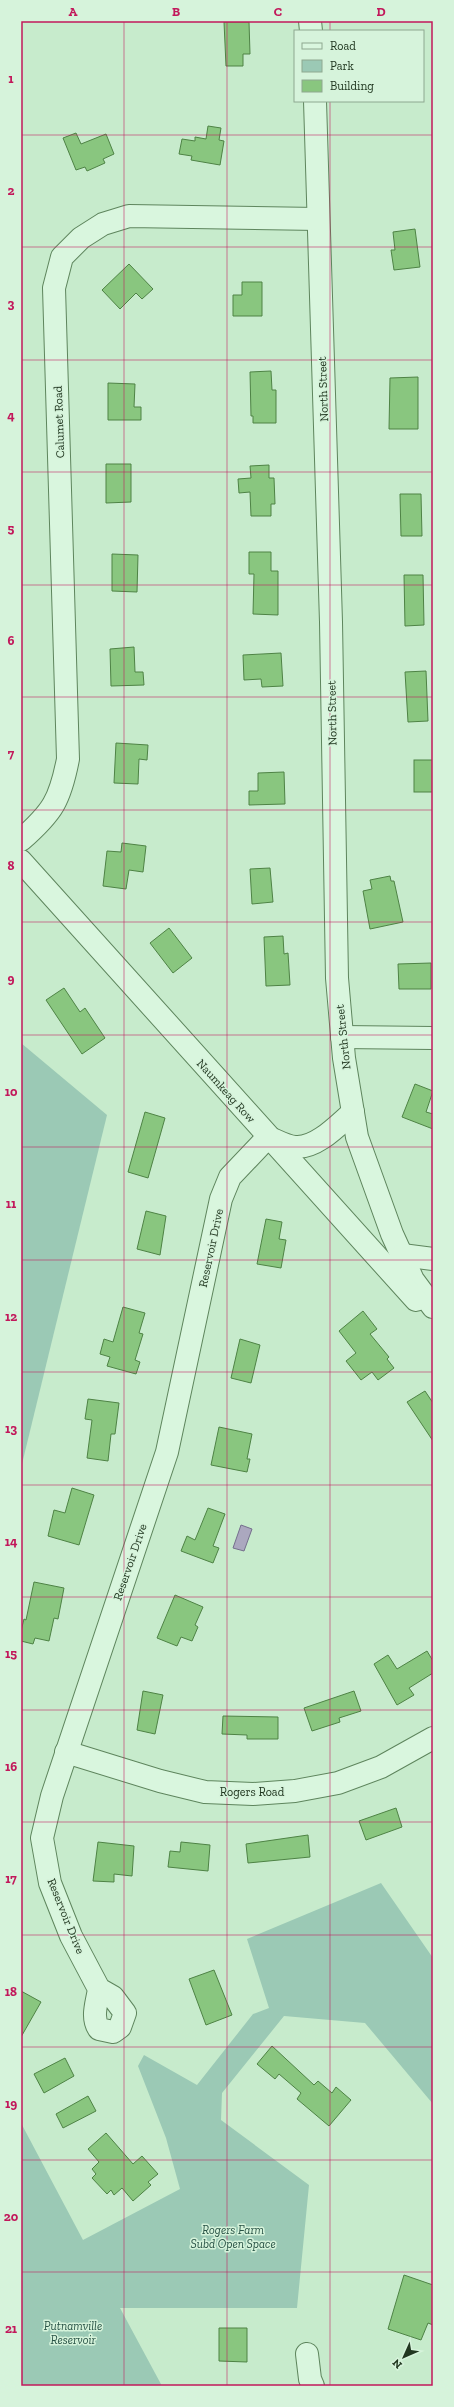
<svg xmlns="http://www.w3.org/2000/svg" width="454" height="2407" viewBox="0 0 454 2407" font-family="'Zilla Slab',serif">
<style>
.green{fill:#9bc9b5}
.water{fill:#aba8bf;stroke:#756f8d}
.building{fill:#89c67f;stroke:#4e8345}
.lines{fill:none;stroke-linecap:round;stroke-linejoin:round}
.minor-casing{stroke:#5e855d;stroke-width:24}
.minor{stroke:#d9f6de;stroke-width:22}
.grid{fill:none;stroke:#c2185b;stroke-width:1;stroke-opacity:0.55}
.labels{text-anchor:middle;stroke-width:3;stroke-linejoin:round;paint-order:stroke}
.street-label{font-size:12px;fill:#213720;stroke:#d6f3db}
.park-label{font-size:12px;font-style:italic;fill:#285245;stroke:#d6f3db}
.neatline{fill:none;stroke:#c2185b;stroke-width:1.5}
.grid-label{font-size:13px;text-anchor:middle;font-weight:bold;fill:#c2185b}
</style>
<rect width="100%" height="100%" fill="#c7ebcc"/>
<g class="green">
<polygon points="21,1043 107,1115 21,1468"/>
<polygon points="381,1883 433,1958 433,2104 365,2023 284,2016 222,2093 221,2120 309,2185 297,2308 120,2308 162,2386 21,2386 21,2123 83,2240 180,2189 166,2138 138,2066 144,2055 197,2085 253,2014 269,2008 247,1939"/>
</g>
<polygon class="water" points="241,1525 252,1529 244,1551 233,1548"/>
<g class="building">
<polygon points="224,22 249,22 250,54 243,54 243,66 226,66"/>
<polygon points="208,126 221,128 219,140 224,141 220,165 191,160 192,156 179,154 182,139 195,141 195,137 206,139"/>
<polygon points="76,133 81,144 106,134 114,154 103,159 105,163 87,171 85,167 76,170 63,138"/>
<polygon points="415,229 420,267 394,270 391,250 395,250 393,232"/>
<polygon points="129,264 153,289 142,299 136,293 120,309 102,290"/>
<polygon points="242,282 262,282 262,316 233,316 233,295 242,295"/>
<polygon points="271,371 272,390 276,390 276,423 253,423 253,416 251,416 250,372"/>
<polygon points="418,377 418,429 389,429 390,378"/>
<polygon points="108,383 135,384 134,407 141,407 141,420 108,420"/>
<polygon points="106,464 131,464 131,502 106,503"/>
<polygon points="269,465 269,478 274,478 275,504 271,504 271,516 251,516 250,492 239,493 238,479 251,478 250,466"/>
<polygon points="400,494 421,494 422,536 401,536"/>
<polygon points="249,552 271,552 271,571 278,571 278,615 253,614 254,574 249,574"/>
<polygon points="112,554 138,555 137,592 112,591"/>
<polygon points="404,575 423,575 424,625 405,626"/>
<polygon points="134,647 135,672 143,672 144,685 111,686 110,649"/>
<polygon points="281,653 283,686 262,687 261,679 244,680 243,655"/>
<polygon points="426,671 428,721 408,722 405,672"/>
<polygon points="116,743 148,745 147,760 139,759 138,784 114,783"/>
<rect x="414" y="760" width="19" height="32"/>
<polygon points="284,772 285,804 249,805 249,791 258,791 258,773"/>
<polygon points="122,843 146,846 143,872 129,870 126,889 103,886 107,851 121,852"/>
<polygon points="270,868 273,902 252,904 250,869"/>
<polygon points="390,876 391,881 394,881 403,922 370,929 363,891 372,889 370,880"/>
<polygon points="169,928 192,958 173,973 150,943"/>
<polygon points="283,936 284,954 288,953 290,985 266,986 264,937"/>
<polygon points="431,963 431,989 399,989 398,964"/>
<polygon points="64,988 80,1012 85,1008 105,1038 82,1054 46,1000"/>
<polygon points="415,1084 433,1091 426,1112 433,1114 433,1129 402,1117"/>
<polygon points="145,1112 165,1118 148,1178 128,1172"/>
<polygon points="146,1211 166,1216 160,1255 137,1249"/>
<polygon points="266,1219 282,1222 279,1239 286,1240 281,1268 257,1264"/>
<polygon points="123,1307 145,1313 139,1333 143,1334 135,1360 140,1362 136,1374 107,1366 110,1357 100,1354 104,1339 113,1342"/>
<polygon points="363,1311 377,1329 370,1334 389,1357 387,1359 394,1368 378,1380 372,1372 361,1380 346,1361 356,1353 339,1331"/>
<polygon points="240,1339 260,1345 251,1383 231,1378"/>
<polygon points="425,1391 433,1403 433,1441 407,1402"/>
<polygon points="88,1399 119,1403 115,1434 111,1434 108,1461 87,1458 92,1420 85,1419"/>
<polygon points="219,1427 252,1434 247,1459 250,1459 247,1472 211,1465"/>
<polygon points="72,1488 94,1495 79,1545 48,1536 54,1510 65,1513"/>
<polygon points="208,1508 225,1514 213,1546 219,1548 213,1563 181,1551 187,1536 195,1540"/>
<polygon points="34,1582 64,1588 58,1619 54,1618 49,1641 35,1638 33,1644 21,1641 21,1631 24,1619 26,1620"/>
<polygon points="175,1595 203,1607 195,1625 198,1627 192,1641 181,1637 177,1646 157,1638"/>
<polygon points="427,1651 433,1661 433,1673 409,1688 414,1695 397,1705 374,1664 388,1655 397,1669"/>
<polygon points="143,1691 163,1695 155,1734 137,1730"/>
<polygon points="354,1691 361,1711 339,1718 340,1722 312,1731 304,1708"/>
<polygon points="223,1716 278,1717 278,1739 247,1739 247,1735 222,1734"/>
<polygon points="396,1808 402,1827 366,1840 359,1821"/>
<polygon points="308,1835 310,1857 248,1863 246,1844"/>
<polygon points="98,1842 134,1846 132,1876 114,1874 114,1882 93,1881"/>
<polygon points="181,1842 210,1845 208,1871 168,1867 170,1851 180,1852"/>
<polygon points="214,1970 232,2015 206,2025 189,1979"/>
<polygon points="21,1991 41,2002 21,2037"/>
<polygon points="272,2046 314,2085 318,2081 332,2093 336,2087 351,2100 329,2126 297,2099 301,2093 279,2074 275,2079 257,2064"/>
<polygon points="65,2058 74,2076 44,2093 34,2074"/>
<polygon points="88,2096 96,2111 63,2128 56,2114"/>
<polygon points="106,2133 133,2164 142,2156 158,2174 148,2182 151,2185 133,2201 122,2188 114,2195 111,2190 107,2194 92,2178 96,2174 92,2169 99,2162 88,2149"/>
<polygon points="404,2275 433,2285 433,2325 428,2323 421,2340 388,2329"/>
<polygon points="219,2328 247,2328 247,2362 219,2361"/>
</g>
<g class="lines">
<g class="minor-casing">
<g id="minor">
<polyline points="310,21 311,31"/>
<polyline points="315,101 331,622 337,978 344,1058 357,1137 392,1234 413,1280 433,1307"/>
<path d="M21 840C53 812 60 800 68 759L54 288 62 257 81 238 103 224 129 216 318 219"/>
<polyline points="21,861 416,1300"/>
<polyline points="342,1037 433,1038"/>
<path d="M270 1138C277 1141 288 1147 296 1147 317 1148 338 1125 353 1112"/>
<polyline points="402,1255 433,1259"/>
<polyline points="66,1752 160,1781 205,1792 253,1794 295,1791 338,1783 381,1767 433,1738"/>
<path d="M99 1989C97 2003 91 2017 99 2029L113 2032 120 2027 125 2013 113 1997 99 1989 71 1936 50 1883 42 1838 52 1796 167 1452 221 1199 230 1177 268 1137"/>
<polyline points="307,2354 310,2379 313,2386"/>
</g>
</g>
<use href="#minor" class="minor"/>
</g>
<path class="grid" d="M124 21V2386M227 21V2386M330 21V31M330 101V2386M21 135H433M21 247H433M21 360H433M21 472H433M21 585H433M21 697H433M21 810H433M21 922H433M21 1035H433M21 1147H433M21 1260H433M21 1372H433M21 1485H433M21 1597H433M21 1710H433M21 1822H433M21 1935H433M21 2047H433M21 2160H433M21 2272H433"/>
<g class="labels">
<g class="street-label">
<text transform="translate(323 389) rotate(-92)" y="4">North Street</text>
<text transform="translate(59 422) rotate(-92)" y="4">Calumet Road</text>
<text transform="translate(332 713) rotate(-91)" y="4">North Street</text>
<text transform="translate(343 1037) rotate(-96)" y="4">North Street</text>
<text transform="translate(226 1091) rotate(48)" y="4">Naumkeag Row</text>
<text transform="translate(211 1248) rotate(-78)" y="4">Reservoir Drive</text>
<text transform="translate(130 1562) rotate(-71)" y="4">Reservoir Drive</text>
<text x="252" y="1796">Rogers Road</text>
<text transform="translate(66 1916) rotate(68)" y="4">Reservoir Drive</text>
</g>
<g class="park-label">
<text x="233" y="2234">Rogers Farm<tspan x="233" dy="14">Subd Open Space</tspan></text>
<text x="73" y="2330">Putnamville<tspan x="73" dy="14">Reservoir</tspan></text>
</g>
</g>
<rect width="454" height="2407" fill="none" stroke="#d6f3db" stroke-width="44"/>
<rect x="294" y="30" width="130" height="72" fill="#d6f3db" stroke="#8ea890"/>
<rect x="302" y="43" width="20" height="6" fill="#d9f6de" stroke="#8ea890"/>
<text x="330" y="50" font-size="12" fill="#213720">Road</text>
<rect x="302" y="60" width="20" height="12" fill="#9bc9b5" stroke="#8ea890"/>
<text x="330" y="70" font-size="12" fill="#213720">Park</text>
<rect x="302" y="80" width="20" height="12" fill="#89c67f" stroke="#8ea890"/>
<text x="330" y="90" font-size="12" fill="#213720">Building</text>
<g transform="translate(404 2357) rotate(225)" stroke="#d6f3db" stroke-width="3" paint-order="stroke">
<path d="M0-3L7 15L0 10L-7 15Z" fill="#213720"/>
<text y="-6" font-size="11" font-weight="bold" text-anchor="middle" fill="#213720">N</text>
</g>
<rect x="22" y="22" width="410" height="2363" class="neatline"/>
<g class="grid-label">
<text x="73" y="16">A</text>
<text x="176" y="16">B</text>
<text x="278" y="16">C</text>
<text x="381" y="16">D</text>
<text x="11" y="83">1</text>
<text x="11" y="195">2</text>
<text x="11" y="308">3</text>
<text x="11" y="420">4</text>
<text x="11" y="533">5</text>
<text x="11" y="645">6</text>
<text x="11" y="758">7</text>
<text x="11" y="870">8</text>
<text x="11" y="983">9</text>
<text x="11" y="1096">10</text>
<text x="11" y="1208">11</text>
<text x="11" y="1321">12</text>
<text x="11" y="1433">13</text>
<text x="11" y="1546">14</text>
<text x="11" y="1658">15</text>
<text x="11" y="1771">16</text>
<text x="11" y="1883">17</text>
<text x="11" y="1996">18</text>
<text x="11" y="2108">19</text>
<text x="11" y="2221">20</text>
<text x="11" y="2333">21</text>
</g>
</svg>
